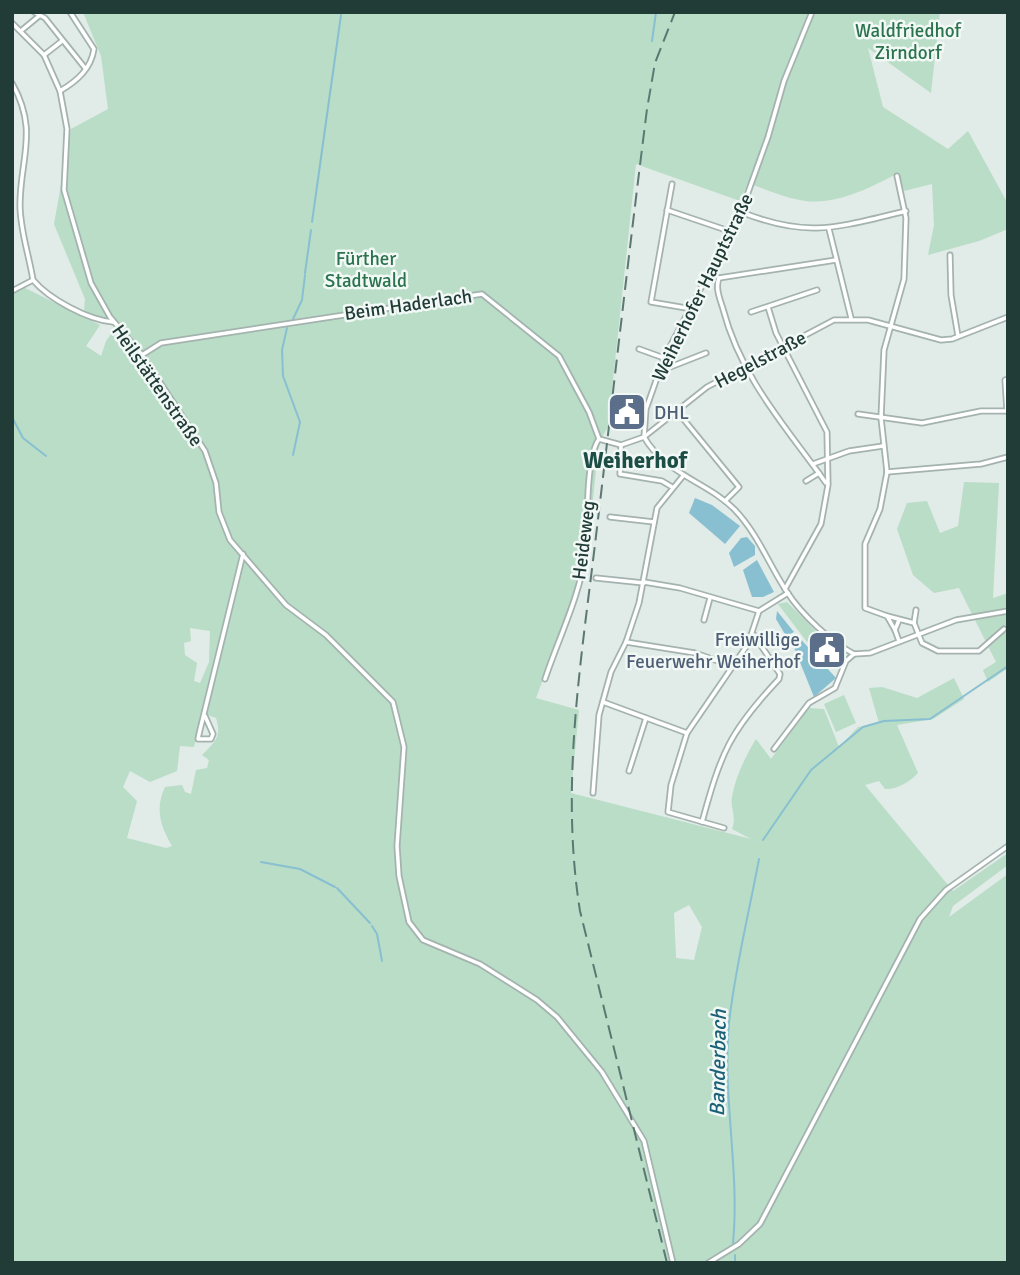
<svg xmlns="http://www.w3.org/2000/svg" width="1020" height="1275" viewBox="0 0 1020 1275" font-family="Signika,sans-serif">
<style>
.green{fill:#b9ddc6;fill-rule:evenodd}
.water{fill:#88c0d1}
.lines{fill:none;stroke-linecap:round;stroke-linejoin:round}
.stream{stroke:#88c0d1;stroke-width:2}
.minor-casing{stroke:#a4b3af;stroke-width:7}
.minor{stroke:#fff;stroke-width:3.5}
.rail{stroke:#5b7872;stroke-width:2;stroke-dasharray:14 7;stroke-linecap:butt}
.labels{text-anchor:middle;stroke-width:5;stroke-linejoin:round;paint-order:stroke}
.park-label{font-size:19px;fill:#2b734d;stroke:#f1f8f5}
.street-label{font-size:19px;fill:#213c37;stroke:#f1f8f5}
.service-label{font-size:19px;fill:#4e5e75;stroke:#f1f8f5;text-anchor:start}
.water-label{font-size:21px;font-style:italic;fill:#1b6178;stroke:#f1f8f5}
.quarter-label{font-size:23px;font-weight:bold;fill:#1d4e46;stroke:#f1f8f5}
</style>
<rect width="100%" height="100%" fill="#e1ebe7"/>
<g class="green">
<path d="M83 12H940L931 93 868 48 883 107 948 149 968 131 1008 204V229L979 241 928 255 934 225 932 184 904 191 898 173C870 188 833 207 800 200 782 197 765 189 748 183L740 201 636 164 608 427 599 442 586 565 536 698 579 710 571 793 751 839 732 829C737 816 730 809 732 797 736 775 745 758 756 739L771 759 809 708 824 709 839 747 858 727 879 723 869 688 882 687 917 698 954 678 964 699 933 719 897 725 918 773C911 781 896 790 885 789L879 781 865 785 953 891 1008 853V865L953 906 949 917 1008 874V1263H12V294L23 287 100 325 86 346 101 356 106 341 116 327 84 310 85 299 54 224 71 129 108 109 101 56ZM190 628 210 631 209 662 200 683 194 681 197 663 185 655 184 643 191 641ZM202 713 216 718C222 737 215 742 202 755L209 760 207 768 196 770 191 794 185 792 182 785 165 787C155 808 160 826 172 846L166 848 127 838 137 801 123 787 130 771 150 782 177 771 180 746 194 747ZM689 905 702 927 694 960 676 958 674 913Z"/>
<polygon points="964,482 999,483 993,598 1008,593 1008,668 988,682 983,670 996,662 959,588 934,593 913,575 897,529 907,503 927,501 940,533 958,526"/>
<polygon points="787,602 817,632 807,642 778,604"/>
<polygon points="844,695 856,723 836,732 824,704"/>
</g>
<g class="water">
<polygon points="695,498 712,505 740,526 725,544 689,513"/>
<polygon points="747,537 755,546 755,555 734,567 729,553 741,538"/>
<polygon points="757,560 774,592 763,597 752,597 743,570"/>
<polygon points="777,611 794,632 786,636 776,619"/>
<polygon points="796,634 836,678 814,697 791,640"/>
</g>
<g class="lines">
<g class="stream">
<polyline points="652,41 656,12"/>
<polyline points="312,222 341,15"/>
<polyline points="305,273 311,230"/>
<polyline points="293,319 302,300 305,275"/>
<polyline points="287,328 282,350 283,376 300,422 293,455"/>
<polyline points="12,417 23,438 46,456"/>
<polyline points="763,840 811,770 863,727 884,721 930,719 1008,666"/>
<polyline points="261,862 300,869 335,887"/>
<polyline points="337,888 370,923"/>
<polyline points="372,926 377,934 382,961"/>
<path d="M733 1243C740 1171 722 1096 729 1023 735 968 749 913 759 859"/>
<polyline points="735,1255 735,1263"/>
</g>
<g class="minor-casing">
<g id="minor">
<polyline points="34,12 45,18 85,68"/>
<path d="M812 12 784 81 768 137 741 212 664 358 646 409 644 437C666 475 708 482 735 510 758 534 769 565 787 592 802 615 830 641 854 654L870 653 956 620 1008 611"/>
<polyline points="12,23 44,55 60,91 67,129 64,190 91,283 110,317 142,355 205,451 216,483 219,512 230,540 286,605 326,635 393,702 404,747 397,846 399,876 409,922 423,940 480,964 537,1000 557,1017 602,1072 644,1141 673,1263"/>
<polyline points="22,30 39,16"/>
<polyline points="44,55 62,41"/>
<path d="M12 83C39 131 20 158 20 205 20 230 29 255 33 280"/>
<path d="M60 91C77 81 91 69 94 49L70 12"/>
<polyline points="672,184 651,302 692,309"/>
<polyline points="667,210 732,232"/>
<path d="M741 212C809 239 838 227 906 211"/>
<polyline points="829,229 851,318"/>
<polyline points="950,255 951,295 958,336"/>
<path d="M719 278C715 288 720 299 723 309 741 378 786 427 826 483"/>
<polyline points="719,278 836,260"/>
<path d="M33 280C49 299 88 320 113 322"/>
<polyline points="12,291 33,280"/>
<polyline points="768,307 776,333 827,432 828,485 821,524 785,589"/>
<polyline points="751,312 817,290"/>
<polyline points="639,349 664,358"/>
<polyline points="142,355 161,343 482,294 559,356 589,412 599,439 621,445 644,437 707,387 834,320 868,320 941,340 952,339 1008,317"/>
<polyline points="660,371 706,353"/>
<polyline points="676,410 739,487 725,501"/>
<polyline points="1007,411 1005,380 1008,379"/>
<polyline points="858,414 922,423 981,411 1008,411"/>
<polyline points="621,445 620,474 662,481 672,487"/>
<polyline points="813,464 849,451 883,446"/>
<polyline points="887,472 981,464 1008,457"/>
<polyline points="806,481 819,473"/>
<polyline points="610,517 654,522"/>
<polyline points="596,578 644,583"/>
<polyline points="644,582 680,588 759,611"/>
<polyline points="916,610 914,623 922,643 938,651 979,651 1004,629"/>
<polyline points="887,616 865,608 865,544 880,509 887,472 881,418 884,350 904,279 906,218 897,176"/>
<polyline points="704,620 710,598"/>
<polyline points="899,620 895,630 899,641"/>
<polyline points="895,630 887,616 914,623"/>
<polyline points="626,642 695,653 732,666"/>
<path d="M545 679C559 637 580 596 586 551 588 526 585 458 599 439"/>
<polyline points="603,702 687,733"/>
<polyline points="205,716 213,734 211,739 198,739 199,734 243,554"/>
<polyline points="774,749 809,703 835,688 846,661 854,654"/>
<polyline points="629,771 646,718"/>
<polyline points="593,793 599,715 611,672 626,642 639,603 657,508 683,476"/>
<path d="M702 822C721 753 729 732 779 679L780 674 754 635"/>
<polyline points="724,828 668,812 671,785 687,733 748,644 759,611 788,593"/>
<polyline points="708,1263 739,1244 760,1224 920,919 946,890 1008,846"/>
</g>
</g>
<use href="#minor" class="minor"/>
<path class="rail" d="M667 1263 580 911C560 786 581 662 596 536 613 394 629 251 647 109L655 63 675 12"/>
</g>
<defs>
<g id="civic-square" transform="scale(2.0125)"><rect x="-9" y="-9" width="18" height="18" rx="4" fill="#5c6f8a" stroke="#f1f8f5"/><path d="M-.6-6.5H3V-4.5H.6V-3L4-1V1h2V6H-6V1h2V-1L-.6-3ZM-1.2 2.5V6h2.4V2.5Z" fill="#fff"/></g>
</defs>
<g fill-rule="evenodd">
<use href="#civic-square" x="627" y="412"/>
<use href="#civic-square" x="827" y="650"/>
</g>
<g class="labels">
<g class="park-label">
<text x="908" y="37">Waldfriedhof<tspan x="908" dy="22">Zirndorf</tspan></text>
<text x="366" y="265">Fürther<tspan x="366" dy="22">Stadtwald</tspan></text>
</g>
<g class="street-label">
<text transform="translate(702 287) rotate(-64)" y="7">Weiherhofer Hauptstraße</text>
<text transform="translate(408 304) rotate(-8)" y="7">Beim Haderlach</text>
<text transform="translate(760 359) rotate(-28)" y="7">Hegelstraße</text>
<text transform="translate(158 385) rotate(55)" y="7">Heilstättenstraße</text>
<text transform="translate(583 540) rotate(-83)" y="7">Heideweg</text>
</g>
<g class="service-label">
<text x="654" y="419">DHL</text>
<text x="800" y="646" text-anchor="end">Freiwillige<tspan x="800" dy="22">Feuerwehr Weiherhof</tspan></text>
</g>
<g class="water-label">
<text transform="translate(718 1063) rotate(-89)" y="7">Banderbach</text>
</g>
<g class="quarter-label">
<text x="635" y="468">Weiherhof</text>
</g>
</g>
<rect width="1020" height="1275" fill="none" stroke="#213c37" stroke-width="28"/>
</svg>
